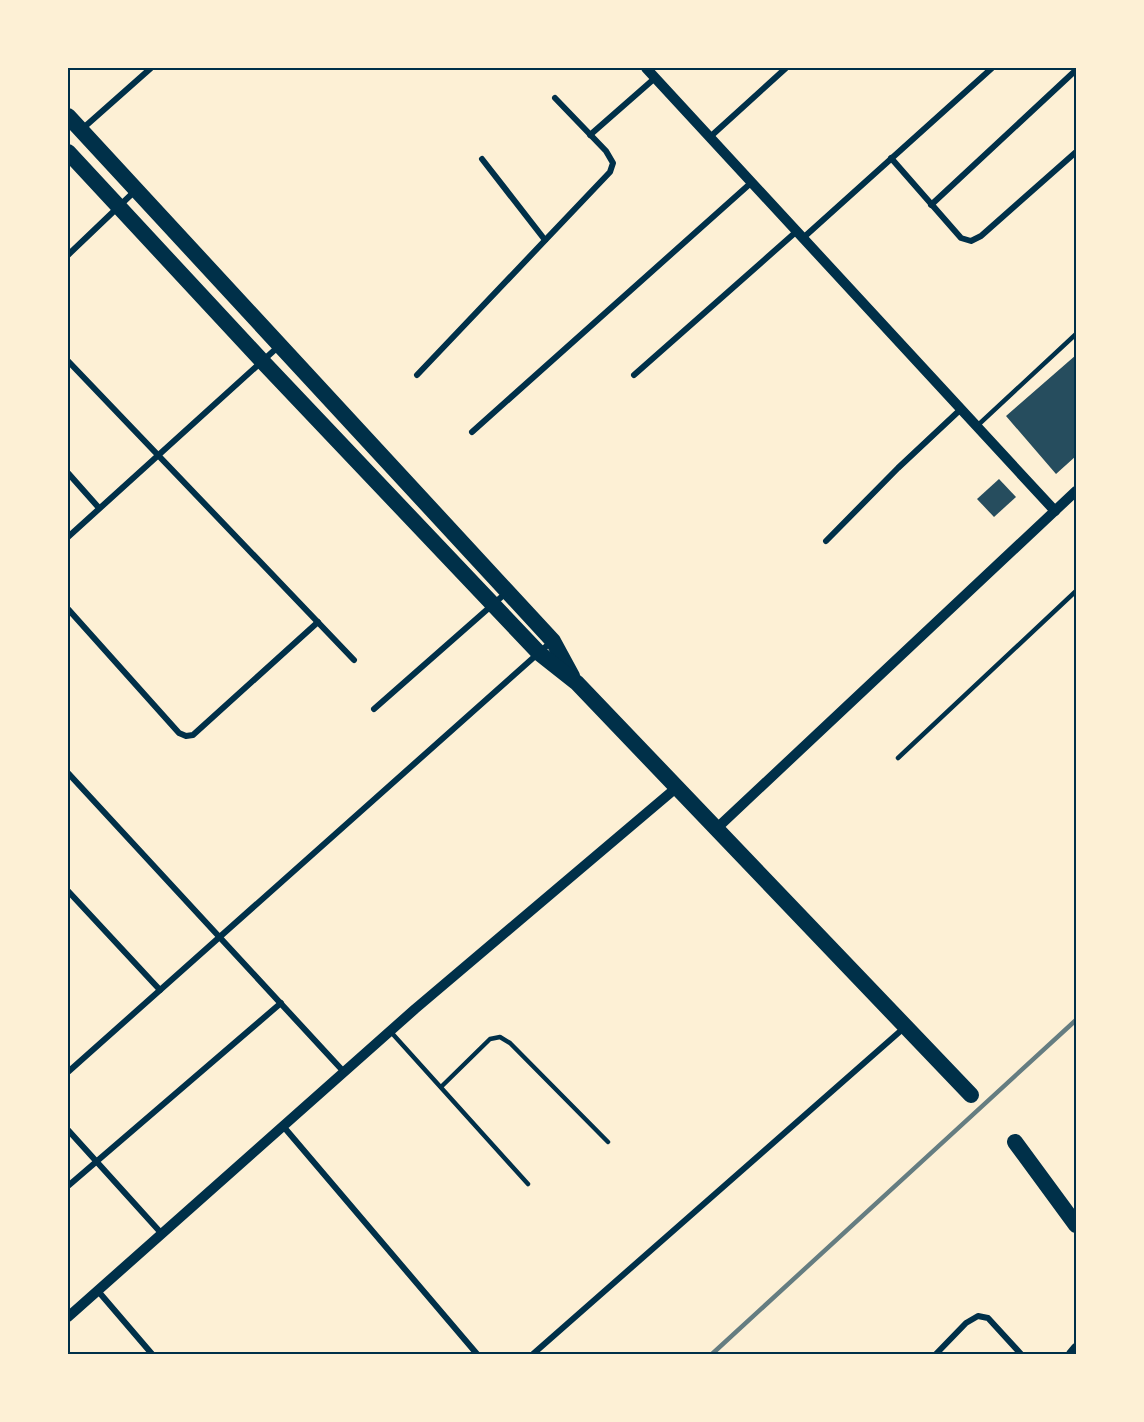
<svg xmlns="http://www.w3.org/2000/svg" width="1144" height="1422" viewBox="0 0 1144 1422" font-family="'Open Sans',sans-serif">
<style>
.building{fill:#264d5e}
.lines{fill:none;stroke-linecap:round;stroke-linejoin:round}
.service{stroke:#003049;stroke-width:4.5}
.minor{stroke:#003049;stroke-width:6}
.tertiary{stroke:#003049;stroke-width:10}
.trunk{stroke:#003049;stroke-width:16}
.rail{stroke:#657d81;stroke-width:4.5}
.neatline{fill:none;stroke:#003049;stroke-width:2}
</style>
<rect width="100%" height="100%" fill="#fdf0d5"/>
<g class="building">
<polygon points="1076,355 1076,432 1074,434 1076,437 1076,456 1056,474 1006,416"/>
<polygon points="999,479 1016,497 994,517 977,499"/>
</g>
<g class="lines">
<g class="service">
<polyline points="977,426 1076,334"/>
<polyline points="898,758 1076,591"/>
<polyline points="390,1031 528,1184"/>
<polyline points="441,1087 490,1039 500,1037 510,1043 608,1142"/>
</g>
<g class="minor">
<polyline points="81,130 151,68"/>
<polyline points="590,135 655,78"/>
<polyline points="710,137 786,68"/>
<polyline points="891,158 961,238 971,241 981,236 1076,152"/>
<polyline points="482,159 545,240"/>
<polyline points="931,205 1076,70"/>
<polyline points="803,238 992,68"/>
<polyline points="68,255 136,190"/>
<polyline points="68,361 354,660"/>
<polyline points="417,375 610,172 613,163 606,151 555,98"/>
<polyline points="634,375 797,231"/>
<polyline points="472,432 752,182"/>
<polyline points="68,473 99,508"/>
<polyline points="68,537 279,346"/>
<polyline points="826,541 898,468 961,409"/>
<polyline points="68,609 179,733 186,736 193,735 318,622"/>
<polyline points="374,709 507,592"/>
<polyline points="68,773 344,1072"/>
<polyline points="68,891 160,990"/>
<polyline points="68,1072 551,642"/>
<polyline points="283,1126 477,1354"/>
<polyline points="68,1130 162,1234"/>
<polyline points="68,1186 281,1003"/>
<polyline points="98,1291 152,1354"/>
<polyline points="533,1354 905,1027"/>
<polyline points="936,1354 966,1323 978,1316 988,1318 1021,1354"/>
</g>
<g class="tertiary">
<polyline points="646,68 1055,511"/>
<polyline points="716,829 1076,491"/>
<polyline points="68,1317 415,1009 676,788"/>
<polyline points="1071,1354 1076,1348"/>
</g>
<g class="trunk">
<polyline points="68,116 553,641 572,676"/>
<polyline points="68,152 262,361 539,653 577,683 971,1095"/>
<polyline points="1015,1142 1076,1225"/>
</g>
<polyline class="rail" points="712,1354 1076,1020"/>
</g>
<rect width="1144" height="1422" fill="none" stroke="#fdf0d5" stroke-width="138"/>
<rect x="69" y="69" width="1006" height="1284" class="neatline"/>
</svg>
